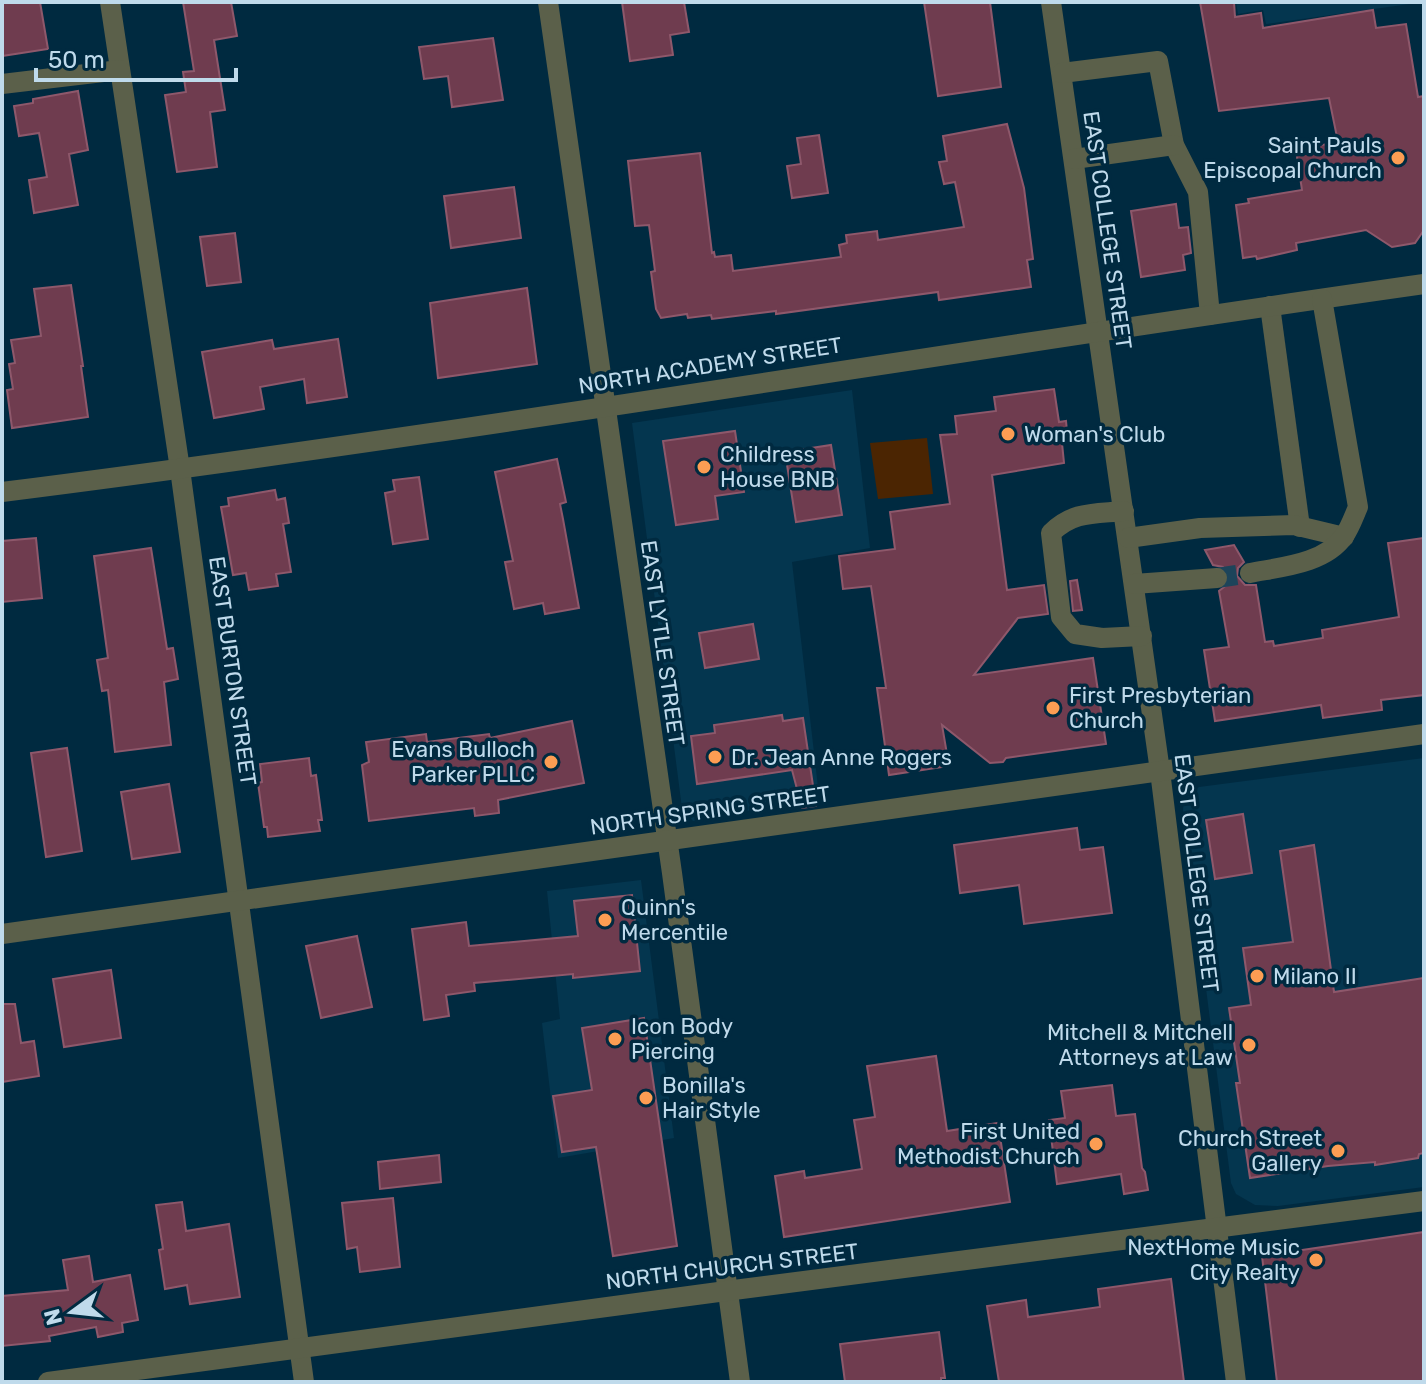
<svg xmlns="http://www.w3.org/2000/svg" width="1426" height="1384" viewBox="0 0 1426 1384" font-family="Rubik,sans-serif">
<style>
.built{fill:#04364f}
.green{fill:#4b2502}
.building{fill:#6f3c4f;stroke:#8e586b;stroke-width:2}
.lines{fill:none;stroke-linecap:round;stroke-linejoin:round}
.minor-tunnel{stroke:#1d445a;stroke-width:20;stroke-dasharray:20 10;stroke-linecap:butt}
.minor{stroke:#5b604a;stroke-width:20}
.poi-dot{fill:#fc9d53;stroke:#002a40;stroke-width:3}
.labels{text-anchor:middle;stroke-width:7;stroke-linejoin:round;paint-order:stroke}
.poi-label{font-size:22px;fill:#bfdaeb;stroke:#002a40;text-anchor:start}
.street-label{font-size:22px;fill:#bfdaeb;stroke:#002a40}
</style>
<rect width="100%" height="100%" fill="#002a40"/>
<g class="built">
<polygon points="1236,2 1424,2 1266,24 1263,10 1238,14"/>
<polygon points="852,390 870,548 792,562 818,787 817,798 693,821 682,808 632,423"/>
<polygon points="1424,758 1424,1187 1278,1206 1255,1205 1236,1194 1231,1183 1183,809 1185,797 1199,787"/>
<polygon points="641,880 674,1138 558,1158 542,1023 560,1019 547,891"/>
</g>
<polygon class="green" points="927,438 933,494 878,499 870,443"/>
<g class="building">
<polygon points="2,2 40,2 48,49 2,56"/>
<polygon points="183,2 231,2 237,36 214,40 225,110 210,112 217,167 177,172 165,95 186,92 183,72 194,71"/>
<polygon points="622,2 684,2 689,32 670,35 673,55 630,61"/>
<polygon points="924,2 990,2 1001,87 938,96"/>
<polygon points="1200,2 1234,2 1235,17 1261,13 1263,28 1373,10 1376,28 1406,24 1418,97 1424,96 1424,230 1415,243 1392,247 1366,230 1296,243 1297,250 1284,253 1257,259 1256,256 1243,258 1236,205 1249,203 1248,199 1302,190 1296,150 1338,142 1329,98 1219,111"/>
<polygon points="493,38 503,100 452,107 448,76 424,79 419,47"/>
<polygon points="78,91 88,150 69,154 78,205 34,213 29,180 47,177 39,133 19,136 14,106 33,103 33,99"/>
<polygon points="1007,124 1024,188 1033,259 1027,260 1031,287 939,300 938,292 776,314 776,311 712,319 711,315 688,318 687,314 661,318 656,309 651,272 655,271 649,225 635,226 628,161 700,153 712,253 714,252 715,257 731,255 733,271 841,257 839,245 847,243 846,235 877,231 878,240 964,227 955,182 944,184 939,162 947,161 943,136"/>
<polygon points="819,135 828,193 792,198 787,166 801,164 797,138"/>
<polygon points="514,187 521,238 451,248 444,196"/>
<polygon points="1176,204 1179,228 1188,227 1191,253 1183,255 1185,270 1141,277 1131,211"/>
<polygon points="235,233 241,282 207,286 200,237"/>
<polygon points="71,285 83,366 81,366 88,417 12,428 7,390 13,389 9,364 15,363 11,340 41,336 34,289"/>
<polygon points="527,288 537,364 438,378 430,303"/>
<polygon points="338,339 347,397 307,403 304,379 260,387 264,409 214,418 202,352 272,340 274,349"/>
<polygon points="1054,389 1059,422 1066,421 1068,442 1062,443 1064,463 992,475 1007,590 1044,585 1048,614 1018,618 974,675 1093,658 1106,744 1006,758 1003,762 990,763 942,725 949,766 889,775 877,688 886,688 871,586 843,589 839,556 895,549 890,512 950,504 940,435 957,434 955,416 996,411 994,397"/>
<polygon points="735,431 744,492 715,496 718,519 676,525 663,441"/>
<polygon points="831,445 842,515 796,522 785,452"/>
<polygon points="557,459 566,502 560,504 563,519 579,608 545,614 543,603 514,609 505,562 513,561 495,472"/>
<polygon points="419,477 428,539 393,544 385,493 395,491 393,480"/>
<polygon points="275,490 277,500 285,498 289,523 283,524 291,572 276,574 278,586 249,590 246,573 233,575 221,507 229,506 228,498"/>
<polygon points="36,538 42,598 2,602 2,541"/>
<polygon points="1424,538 1424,695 1381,700 1382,710 1323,718 1321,705 1215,721 1204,650 1229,647 1219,591 1228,584 1230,578 1223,567 1213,565 1205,550 1234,545 1244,562 1238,568 1237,576 1245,585 1256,585 1265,642 1273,641 1274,646 1323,638 1322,630 1399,617 1388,543"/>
<polygon points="151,548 167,649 173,648 178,679 164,682 171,745 115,752 108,690 102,691 97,660 108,658 94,556"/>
<polygon points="1077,580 1082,610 1073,611 1070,581"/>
<polygon points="753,624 759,659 705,668 699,633"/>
<polygon points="782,715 783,721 803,718 816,806 802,808 792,770 697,784 691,736 715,733 714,725"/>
<polygon points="572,721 584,783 498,800 499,813 475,816 474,808 369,821 362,765 369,762 366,742 426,734 427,742 489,734 490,738"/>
<polygon points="67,748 82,851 46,857 31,753"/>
<polygon points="309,758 311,776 316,775 322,820 318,820 320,831 268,837 267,827 264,827 258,783 262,782 260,764"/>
<polygon points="169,784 180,852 132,859 121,792"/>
<polygon points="1243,814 1252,873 1215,879 1206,820"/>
<polygon points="1077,828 1080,850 1103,847 1112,913 1024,924 1019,885 960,893 954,845"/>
<polygon points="1314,845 1334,992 1424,978 1424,1153 1419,1154 1418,1158 1375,1165 1375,1162 1328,1166 1250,1178 1236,1083 1240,1083 1229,1008 1251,1005 1243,948 1293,942 1280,851"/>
<polygon points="632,895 640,971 573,978 573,974 474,983 475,991 446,995 449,1016 424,1020 412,929 466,922 469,946 578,936 574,901"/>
<polygon points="357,936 372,1007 321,1018 306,946"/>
<polygon points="111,970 121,1038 64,1047 53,979"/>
<polygon points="2,1004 15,1004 21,1043 34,1041 39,1076 2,1082"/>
<polygon points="644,1018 677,1246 613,1256 596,1147 562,1152 553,1096 592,1090 582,1028"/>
<polygon points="936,1056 947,1131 998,1123 1010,1202 784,1237 775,1176 804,1171 805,1178 862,1169 854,1120 875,1117 867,1066"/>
<polygon points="1112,1085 1116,1116 1135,1114 1142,1168 1145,1172 1148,1190 1124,1194 1121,1174 1057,1184 1049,1120 1065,1118 1061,1091"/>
<polygon points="439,1155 441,1182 380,1189 378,1162"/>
<polygon points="393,1198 400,1267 360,1272 357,1247 347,1249 342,1203"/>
<polygon points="182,1202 186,1231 229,1224 240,1297 190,1304 187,1285 165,1289 159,1250 163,1249 156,1205"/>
<polygon points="1424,1232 1424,1382 1277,1382 1262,1256"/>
<polygon points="89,1256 93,1282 130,1275 138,1320 122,1323 123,1332 98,1337 96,1327 49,1336 50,1341 2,1346 2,1296 68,1290 63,1260"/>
<polygon points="1171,1279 1184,1382 999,1382 987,1306 1026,1300 1028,1317 1100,1307 1098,1289"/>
<polygon points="939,1332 945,1378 941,1378 941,1382 845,1382 840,1344"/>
</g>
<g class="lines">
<polyline class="minor-tunnel" points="1217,578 1250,573"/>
<g class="minor">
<polyline points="110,2 180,469 304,1382"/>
<polyline points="548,2 672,873 740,1382"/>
<polyline points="1051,2 1160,771 1236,1382"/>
<polyline points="1062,73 1158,61 1174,145 1198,192 1210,315"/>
<polyline points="2,84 120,70"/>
<polyline points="1074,159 1174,145"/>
<polyline points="1270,306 1300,527"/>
<path d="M2 492C477 432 950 351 1424 284"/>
<path d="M1124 511C1094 514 1073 511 1051 533L1061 617 1075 634 1102 638 1142 636"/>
<polyline points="1128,538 1200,528 1294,525 1344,537"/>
<path d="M1250 573C1280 567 1325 564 1344 536 1350 528 1354 516 1358 507L1322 299"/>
<polyline points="1134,584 1217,578"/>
<polyline points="2,934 1424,734"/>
<polyline points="48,1382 726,1291 1424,1201"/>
</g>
</g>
<g class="poi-dot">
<circle cx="1398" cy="158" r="8"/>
<circle cx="1008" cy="434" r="8"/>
<circle cx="704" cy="467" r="8"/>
<circle cx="1053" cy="708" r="8"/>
<circle cx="715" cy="757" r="8"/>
<circle cx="551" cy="762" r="8"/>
<circle cx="605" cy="920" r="8"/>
<circle cx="1257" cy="976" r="8"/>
<circle cx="615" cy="1039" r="8"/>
<circle cx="1249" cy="1045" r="8"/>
<circle cx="646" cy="1098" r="8"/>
<circle cx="1096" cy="1144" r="8"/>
<circle cx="1338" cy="1151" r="8"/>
<circle cx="1316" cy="1260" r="8"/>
</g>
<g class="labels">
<g class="poi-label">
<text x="1382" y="153" text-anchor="end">Saint Pauls<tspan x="1382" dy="25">Episcopal Church</tspan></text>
<text x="1024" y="442">Woman's Club</text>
<text x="720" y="462">Childress<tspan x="720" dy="25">House BNB</tspan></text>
<text x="1069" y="703">First Presbyterian<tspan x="1069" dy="25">Church</tspan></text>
<text x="535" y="757" text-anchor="end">Evans Bulloch<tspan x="535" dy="25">Parker PLLC</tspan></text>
<text x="731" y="765">Dr. Jean Anne Rogers</text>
<text x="621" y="915">Quinn's<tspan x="621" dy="25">Mercentile</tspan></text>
<text x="1273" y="984">Milano II</text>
<text x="631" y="1034">Icon Body<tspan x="631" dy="25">Piercing</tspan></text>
<text x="1233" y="1040" text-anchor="end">Mitchell &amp; Mitchell<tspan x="1233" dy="25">Attorneys at Law</tspan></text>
<text x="662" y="1093">Bonilla's<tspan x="662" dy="25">Hair Style</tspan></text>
<text x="1080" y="1139" text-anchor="end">First United<tspan x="1080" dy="25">Methodist Church</tspan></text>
<text x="1322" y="1146" text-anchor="end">Church Street<tspan x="1322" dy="25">Gallery</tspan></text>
<text x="1300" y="1255" text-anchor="end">NextHome Music<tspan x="1300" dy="25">City Realty</tspan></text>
</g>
<g class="street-label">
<text transform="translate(1108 230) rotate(82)" y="8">EAST COLLEGE STREET</text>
<text transform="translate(710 365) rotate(-9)" y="8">NORTH ACADEMY STREET</text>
<text transform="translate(663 643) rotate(82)" y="8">EAST LYTLE STREET</text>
<text transform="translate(233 671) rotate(82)" y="8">EAST BURTON STREET</text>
<text transform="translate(710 810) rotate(-8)" y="8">NORTH SPRING STREET</text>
<text transform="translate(1197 873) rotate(83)" y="8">EAST COLLEGE STREET</text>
<text transform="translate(732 1266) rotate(-7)" y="8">NORTH CHURCH STREET</text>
</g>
</g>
<rect width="1426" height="1384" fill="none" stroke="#bfdaeb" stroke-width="8"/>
<g transform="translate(72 1312) rotate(255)" stroke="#002a40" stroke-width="6" paint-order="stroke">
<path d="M0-6L14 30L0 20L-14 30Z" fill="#bfdaeb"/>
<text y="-12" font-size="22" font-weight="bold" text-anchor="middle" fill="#bfdaeb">N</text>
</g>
<path d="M36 68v12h200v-12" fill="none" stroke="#bfdaeb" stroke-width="4"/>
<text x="48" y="68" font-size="24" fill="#bfdaeb" stroke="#002a40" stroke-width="6" paint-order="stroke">50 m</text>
</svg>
